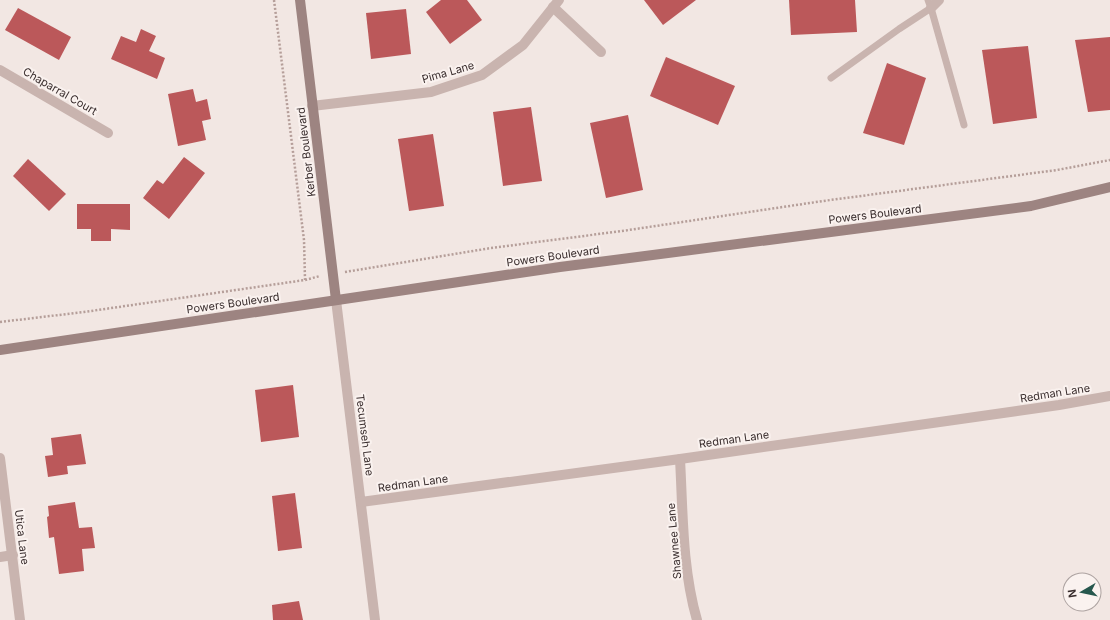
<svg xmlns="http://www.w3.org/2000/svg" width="1110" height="620" viewBox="0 0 1110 620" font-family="Inter,sans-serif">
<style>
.building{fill:#bb585a}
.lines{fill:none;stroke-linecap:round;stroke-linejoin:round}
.path{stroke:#b59e99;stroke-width:2.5;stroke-dasharray:2 2;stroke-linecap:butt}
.lane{stroke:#c9b4af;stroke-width:7}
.street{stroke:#c9b4af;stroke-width:10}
.secondary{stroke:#9d8481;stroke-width:10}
.labels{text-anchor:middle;stroke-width:4;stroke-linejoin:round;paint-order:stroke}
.street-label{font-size:11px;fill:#392d2d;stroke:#faf2ef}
</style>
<rect width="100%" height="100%" fill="#f2e7e3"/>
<g class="building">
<polygon points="441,0 467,0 482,20 450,44 426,12"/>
<polygon points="644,0 696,0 663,25"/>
<polygon points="789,0 855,0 857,32 791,35"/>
<polygon points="18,8 71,37 59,60 5,30"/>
<polygon points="406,9 411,54 371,59 366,13"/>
<polygon points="141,29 156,36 149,51 165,58 157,79 111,59 121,36 136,42"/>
<polygon points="1110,37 1110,110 1088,112 1075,40"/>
<polygon points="1028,46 1037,118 993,124 982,50"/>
<polygon points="666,57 735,86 718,125 650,96"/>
<polygon points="887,63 926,78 904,145 863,133"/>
<polygon points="193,89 196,102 207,99 211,119 202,121 206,140 178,146 168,94"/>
<polygon points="531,107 542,181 503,186 493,112"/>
<polygon points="628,115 643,190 606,198 590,123"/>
<polygon points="433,134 444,206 409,211 398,139"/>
<polygon points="184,157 205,173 169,219 143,198 157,180 163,184"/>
<polygon points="28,159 66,194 49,211 13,176"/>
<polygon points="77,204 130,204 130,230 111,229 111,241 91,241 91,229 77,229"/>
<polygon points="293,385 299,437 261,442 255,390"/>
<polygon points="81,434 86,464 67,466 68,474 48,477 45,456 53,455 51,438"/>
<polygon points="295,493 302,548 278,551 272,496"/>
<polygon points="75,502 79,528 92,527 95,548 82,549 84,571 59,574 54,537 49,538 47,517 49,516 48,506"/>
<polygon points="299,601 303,620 273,620 272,605"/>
</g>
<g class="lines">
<g class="path">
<polyline points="274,0 304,240 305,280"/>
<polyline points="345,272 491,248 622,231 823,201 1057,170 1110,160"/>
<polyline points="0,322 84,312 305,280 320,276"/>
</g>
<g class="lane">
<polyline points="928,0 931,8 964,125"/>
<polyline points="831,78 899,29 931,8"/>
</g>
<g class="street">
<polyline points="553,7 601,52"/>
<polyline points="931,8 939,0"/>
<polyline points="0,70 108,133"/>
<polyline points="312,106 431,92 482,75 523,45 559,0"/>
<polyline points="336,300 375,620"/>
<polyline points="0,458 20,620"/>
<path d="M680 459C683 513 682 568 697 620"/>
<polyline points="361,502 680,459 1059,405 1110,396"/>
<polyline points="0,557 13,555"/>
</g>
<g class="secondary">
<polyline points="300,0 336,300"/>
<polyline points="0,350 560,267 1031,206 1110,187"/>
</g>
</g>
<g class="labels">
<g class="street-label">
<text transform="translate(448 72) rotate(-16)" y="4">Pima Lane</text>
<text transform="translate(60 91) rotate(30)" y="4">Chaparral Court</text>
<text transform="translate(306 152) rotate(-97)" y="4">Kerber Boulevard</text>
<text transform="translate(875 214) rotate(-7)" y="4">Powers Boulevard</text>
<text transform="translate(553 256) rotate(-8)" y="4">Powers Boulevard</text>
<text transform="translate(233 303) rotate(-8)" y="4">Powers Boulevard</text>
<text transform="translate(1055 393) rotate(-9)" y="4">Redman Lane</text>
<text transform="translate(365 435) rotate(83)" y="4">Tecumseh Lane</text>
<text transform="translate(734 439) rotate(-8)" y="4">Redman Lane</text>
<text transform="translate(413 483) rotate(-8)" y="4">Redman Lane</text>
<text transform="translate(22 537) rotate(83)" y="4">Utica Lane</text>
<text transform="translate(674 541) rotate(-95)" y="4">Shawnee Lane</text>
</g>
</g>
<g transform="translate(1082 592) rotate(261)"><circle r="19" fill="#faf2ef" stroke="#ada3a1"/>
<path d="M0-3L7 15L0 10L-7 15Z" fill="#26574d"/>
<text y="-6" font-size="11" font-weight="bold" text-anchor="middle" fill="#392d2d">N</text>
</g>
</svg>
